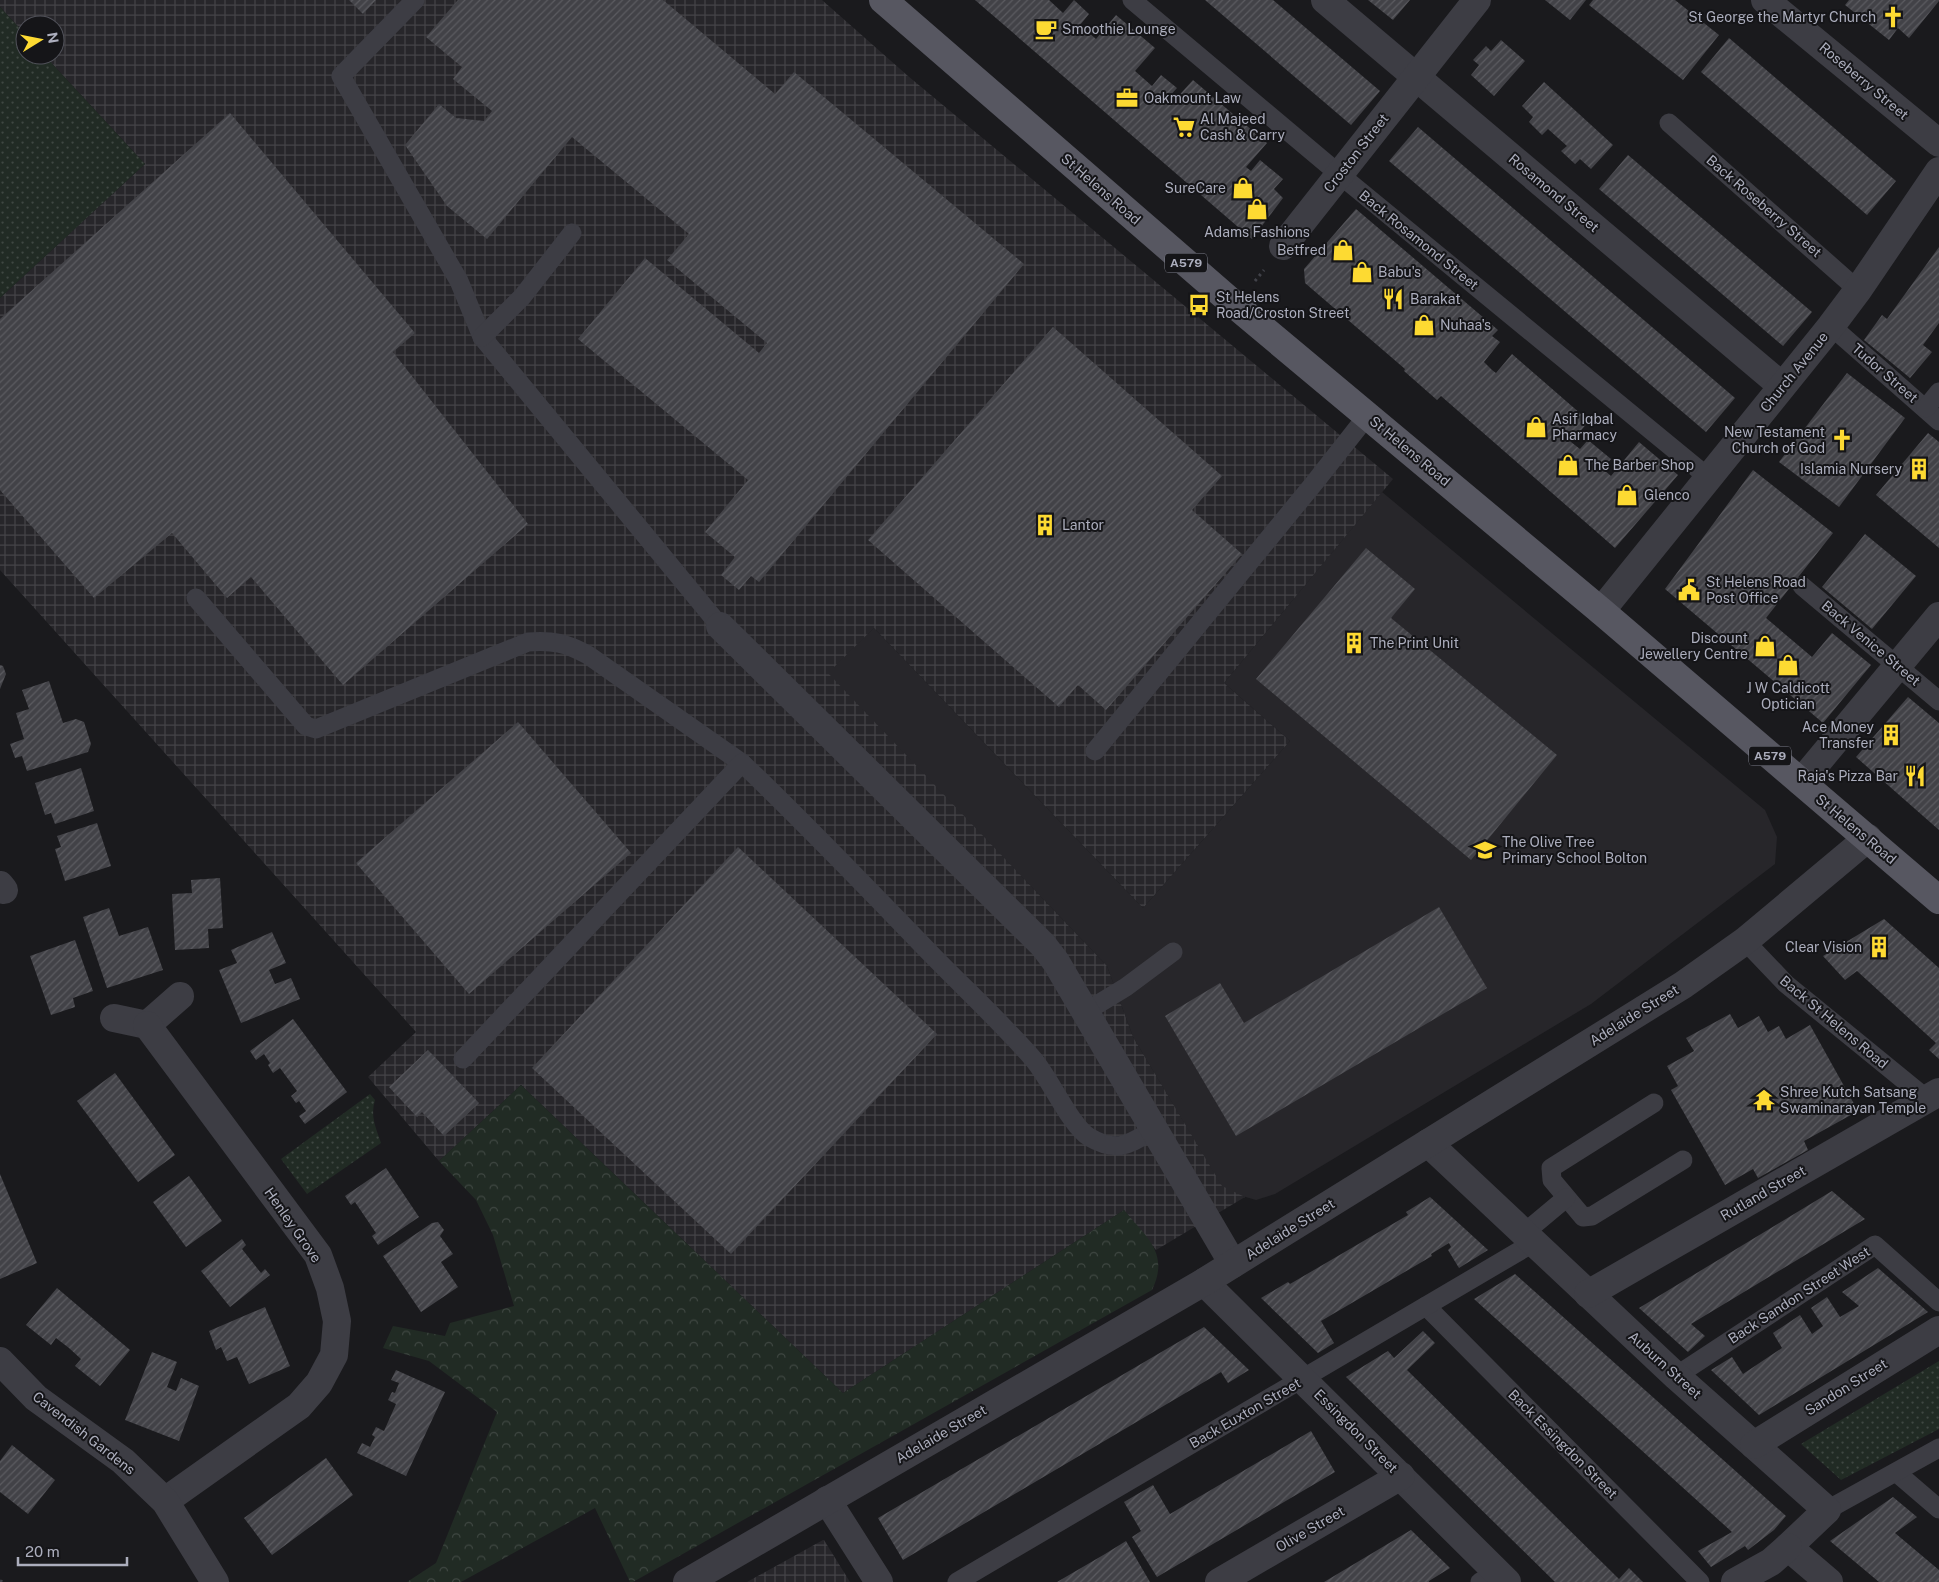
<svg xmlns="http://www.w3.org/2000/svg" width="1939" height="1582" viewBox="0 0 1939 1582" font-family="'Public Sans',sans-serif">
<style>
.built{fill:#27262a}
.industrial{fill:url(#industrial-grid)}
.grass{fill:url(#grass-dots)}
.forest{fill:url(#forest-crowns)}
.building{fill:url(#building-hatch)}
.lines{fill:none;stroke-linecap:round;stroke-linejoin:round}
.path{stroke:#414249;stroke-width:3;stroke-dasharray:2.5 4;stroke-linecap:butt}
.lane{stroke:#3d3d44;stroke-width:19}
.street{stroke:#3d3d44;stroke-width:28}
.primary{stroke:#575761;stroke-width:28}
.labels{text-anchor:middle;stroke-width:4;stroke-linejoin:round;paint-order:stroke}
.shield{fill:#151518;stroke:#7f808c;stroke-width:1}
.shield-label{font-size:12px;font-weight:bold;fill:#acaebd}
.poi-label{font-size:14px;fill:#acaebd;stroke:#151518;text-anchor:start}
.street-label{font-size:14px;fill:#acaebd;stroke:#151518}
</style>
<defs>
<pattern id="industrial-grid" width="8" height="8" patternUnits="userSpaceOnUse" patternTransform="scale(1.25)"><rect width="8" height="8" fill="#27262a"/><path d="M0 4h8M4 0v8" fill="none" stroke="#444347"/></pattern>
<pattern id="grass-dots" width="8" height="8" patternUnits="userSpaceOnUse" patternTransform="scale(1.25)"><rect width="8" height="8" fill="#212b24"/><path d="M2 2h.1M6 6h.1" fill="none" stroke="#3f4742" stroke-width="1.8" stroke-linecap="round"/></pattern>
<pattern id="forest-crowns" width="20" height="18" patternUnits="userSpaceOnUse" patternTransform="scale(1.25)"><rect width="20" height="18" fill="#212b24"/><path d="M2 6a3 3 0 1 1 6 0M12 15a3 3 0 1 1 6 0" fill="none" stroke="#3f4742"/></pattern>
<pattern id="building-hatch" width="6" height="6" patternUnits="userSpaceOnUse" patternTransform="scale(1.25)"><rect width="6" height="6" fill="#424247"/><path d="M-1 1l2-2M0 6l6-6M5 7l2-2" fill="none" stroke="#5b5b60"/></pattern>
</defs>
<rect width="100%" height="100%" fill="#1a1a1d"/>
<polygon class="built" points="1382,492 1765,810 1777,837 1775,864 1591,1004 1275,1194 1256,1200 1239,1195 1222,1187 1133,1037 1107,966 827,673 874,628 1143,908 1290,741 1224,683"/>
<g class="industrial">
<polygon points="0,0 822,0 908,76 1393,479 1224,683 1290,741 1143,908 874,628 828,673 1107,966 1133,1037 1222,1186 1245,1197 1156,1250 1124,1210 843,1393 521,1085 439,1161 368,1077 416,1032 0,570 0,298 145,164 44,55 55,55 55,25 25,25 25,34 0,7"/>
<polygon points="824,1540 850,1582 747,1582 823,1540"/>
</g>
<g class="grass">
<polygon points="0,7 25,34 25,55 44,55 145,164 0,298"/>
<path d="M370 1094 375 1100C370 1116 376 1128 381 1143L307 1194 281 1159Z"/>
<polygon points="1939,1361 1939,1429 1841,1480 1801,1444"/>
</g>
<path class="forest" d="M521 1085 843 1393 1124 1210C1146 1237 1170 1253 1152 1290L633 1582H630L595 1508 461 1582H407L436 1563 497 1412 429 1361 383 1348 393 1326 445 1336 450 1323 514 1306 493 1235 476 1200 439 1161Z"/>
<g class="building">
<polygon points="349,0 376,0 363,14"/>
<polygon points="458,0 663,0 775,94 794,72 1024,264 759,582 751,576 739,590 721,575 735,557 705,532 748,480 578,339 645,258 759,353 767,343 667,260 689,234 572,137 487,239 447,206 405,145 439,104 456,118 484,121 492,111 453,79 462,67 426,37"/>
<polygon points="975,0 1049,0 1063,13 1074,0 1089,14 1080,25 1096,39 1116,15 1155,48 1135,71 1152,86 1161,75 1177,88 1167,99 1172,103 1193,80 1267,143 1246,167 1251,171 1260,160 1283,179 1274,189 1283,198 1252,239"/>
<polygon points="1205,0 1273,0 1380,91 1351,125"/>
<polygon points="1368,0 1410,0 1393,20"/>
<polygon points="1545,0 1586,0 1570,20"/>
<polygon points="1593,0 1675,0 1719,35 1683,80 1589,5"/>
<polygon points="1849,0 1939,0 1939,1 1909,38 1898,28 1889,40 1845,5"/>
<polygon points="1729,38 1896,181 1867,215 1701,72"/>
<polygon points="1501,40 1525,61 1494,96 1471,75 1479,65 1473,60 1486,46 1491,51"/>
<polygon points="1544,82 1613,145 1591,169 1580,159 1575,164 1561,151 1567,146 1548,129 1542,135 1529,122 1533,117 1522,106"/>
<polygon points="230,113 415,333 393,352 528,524 343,685 251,577 227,598 172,533 94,598 0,490 0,319"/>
<polygon points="1418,127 1735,398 1706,432 1389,161"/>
<polygon points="1628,155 1812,312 1783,346 1599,189"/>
<polygon points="1356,209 1498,330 1492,336 1500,342 1484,362 1492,370 1496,373 1512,354 1589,421 1571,442 1580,449 1588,440 1611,459 1603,469 1611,476 1639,442 1678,475 1615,548 1441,396 1437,400 1404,371 1405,369 1305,283 1304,269"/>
<polygon points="1939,247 1939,323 1923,345 1932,352 1910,378 1864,340 1882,315 1887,319"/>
<polygon points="1053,327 1222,476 1192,510 1242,554 1106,710 1078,685 1059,707 868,540"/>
<polygon points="1847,373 1905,418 1839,507 1779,462"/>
<polygon points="1928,433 1939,442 1939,548 1876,495"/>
<polygon points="1753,470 1833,533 1766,618 1812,657 1832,633 1871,665 1823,723 1665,589"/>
<polygon points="1865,534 1916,576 1872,629 1822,587"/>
<polygon points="1366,548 1415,589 1391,618 1557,755 1471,860 1256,679"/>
<polygon points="0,665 3,666 6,674 0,689"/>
<polygon points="49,681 63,723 76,719 84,722 91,744 88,752 27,771 22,756 15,758 10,744 24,739 16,713 29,709 22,690"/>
<polygon points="1908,697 1939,723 1939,830 1856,757"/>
<polygon points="518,722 631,853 469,994 356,863"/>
<polygon points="81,768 94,811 55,824 51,813 45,815 35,783"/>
<polygon points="97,823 111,866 65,881 55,849 61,847 57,836"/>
<polygon points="738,847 937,1034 731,1254 532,1068"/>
<polygon points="220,878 223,928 208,929 209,948 175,950 172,894 192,893 191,880"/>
<polygon points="1439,907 1487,988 1236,1136 1165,1016 1220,983 1244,1023"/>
<polygon points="109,908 119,936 148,927 163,970 107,988 83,917"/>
<polygon points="1884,919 1939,968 1939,1059 1929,1050 1936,1043 1857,971 1845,980 1823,956"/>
<polygon points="272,932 286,963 269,970 275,984 291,978 300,999 241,1023 219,970 237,963 231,950"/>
<polygon points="75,940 93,991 73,998 75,1007 51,1015 30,956"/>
<polygon points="1730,1014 1738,1028 1759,1016 1768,1032 1779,1026 1786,1039 1810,1025 1858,1111 1804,1141 1808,1150 1758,1178 1753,1169 1725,1185 1671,1090 1678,1086 1667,1066 1694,1051 1686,1038"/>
<polygon points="293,1019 347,1092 305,1124 299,1116 306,1111 299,1101 296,1103 291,1096 297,1091 280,1068 273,1073 268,1065 270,1063 264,1054 256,1060 250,1051"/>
<polygon points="428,1050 479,1103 444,1136 422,1112 417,1117 389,1087"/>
<polygon points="115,1073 175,1155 138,1182 77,1101"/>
<polygon points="386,1168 419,1217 378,1245 372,1236 376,1233 355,1202 351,1205 345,1196"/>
<polygon points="0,1174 37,1263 0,1279"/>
<polygon points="189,1176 222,1221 186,1247 153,1202"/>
<polygon points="1832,1191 1865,1219 1691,1324 1705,1336 1688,1352 1639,1308"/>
<polygon points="1430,1197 1488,1250 1459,1268 1448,1250 1451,1247 1449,1243 1431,1254 1432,1256 1321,1321 1334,1343 1318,1353 1261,1298 1288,1282 1290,1284 1408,1215 1406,1212"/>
<polygon points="438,1222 444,1230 440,1236 453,1254 441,1262 458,1287 421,1312 383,1256 432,1223"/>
<polygon points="242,1239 246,1245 242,1249 261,1273 265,1269 270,1275 230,1307 201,1271"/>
<polygon points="1878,1268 1928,1312 1759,1415 1711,1370 1732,1357 1743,1374 1782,1348 1773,1333 1800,1315 1812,1334 1823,1326 1811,1308 1827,1297 1840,1317 1859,1306 1842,1292"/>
<polygon points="1515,1274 1786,1516 1774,1530 1748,1550 1745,1546 1711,1567 1698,1551 1732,1532 1474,1299"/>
<polygon points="57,1288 130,1350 100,1386 75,1366 81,1359 69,1348 56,1338 51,1345 26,1325"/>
<polygon points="265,1307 290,1366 249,1384 237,1357 227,1361 221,1347 216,1350 209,1331"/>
<polygon points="1204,1327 1249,1370 1228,1383 1221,1372 903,1560 878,1518"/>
<polygon points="1423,1331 1435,1343 1407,1370 1619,1579 1629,1568 1643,1582 1555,1582 1346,1377 1388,1351 1394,1358"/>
<polygon points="152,1352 177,1362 167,1387 176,1391 181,1378 199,1386 179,1441 125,1420"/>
<polygon points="396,1370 445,1392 406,1476 357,1453 362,1443 370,1447 375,1437 372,1435 376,1427 384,1431 396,1404 388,1400 392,1392 395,1393 399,1383 391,1380"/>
<polygon points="1311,1431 1335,1472 1157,1577 1132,1537 1141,1531 1124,1502 1153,1485 1170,1514"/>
<polygon points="12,1445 55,1480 28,1514 0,1492 0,1461"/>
<polygon points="326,1458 353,1495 272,1555 244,1518"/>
<polygon points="1893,1497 1917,1517 1895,1533 1939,1570 1939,1582 1879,1582 1830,1541"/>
<polygon points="1411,1530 1450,1568 1429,1581 1429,1582 1324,1582"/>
<polygon points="1126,1541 1150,1582 1057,1582 1105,1554"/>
</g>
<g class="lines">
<g class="path">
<polyline points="1255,281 1264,270"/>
<polyline points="0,1581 3,1582"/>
</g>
<g class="lane">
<polyline points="415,0 341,76 459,281 482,337 720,626"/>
<polyline points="1132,0 1339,174 1709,478"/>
<polyline points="1669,123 1858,290"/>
<polyline points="1831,326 1939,421"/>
<polyline points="482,337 522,297 572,233"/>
<polyline points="1926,408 1939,392"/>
<polyline points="1802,586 1939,701"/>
<path d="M196 598 306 726 316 729 528 642C553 640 566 643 588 655L742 763"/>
<polyline points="1095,751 1315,482 1367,416"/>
<polyline points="1745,941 1786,984 1927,1099"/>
<polyline points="1085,1012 1126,987 1173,952"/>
<path d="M463 1059 742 763C807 825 869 890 931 954 965 989 1002 1023 1034 1060 1050 1079 1071 1126 1089 1137 1118 1154 1129 1144 1155 1129"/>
<polyline points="1654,1103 1551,1168 1552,1180 1583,1217 1592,1216 1683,1160"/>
<polyline points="1523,1234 1566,1198"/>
<polyline points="1426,1306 1700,1582"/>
<polyline points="1676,1376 1875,1245 1939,1302"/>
<polyline points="1897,1473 1939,1509"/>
<polyline points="1827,1510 1939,1448"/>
<polyline points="957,1582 1533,1243"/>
<polyline points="1480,1582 1496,1572"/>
</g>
<g class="street">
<polyline points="1325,0 1782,386"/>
<polyline points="1765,0 1939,143"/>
<polyline points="1283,246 1477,0"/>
<polyline points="1601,611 1831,326 1858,290 1939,171"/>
<polyline points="720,626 1043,945 1056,962 1233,1264"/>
<polyline points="1801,782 1939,616"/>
<polyline points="0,885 4,890"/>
<polyline points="114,1018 147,1025 180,996"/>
<polyline points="147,1025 318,1255 330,1288 337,1321 334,1355 319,1383 299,1406 165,1501"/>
<polyline points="1428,1143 1676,1376 1827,1510 1788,1547 1829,1582"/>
<polyline points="1204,1282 1507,1582"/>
<polyline points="1588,1294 1939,1092"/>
<polyline points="0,1361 36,1398 123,1461 165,1501 215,1582"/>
<polyline points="1754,1445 1939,1330"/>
<polyline points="827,1500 879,1582"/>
<polyline points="687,1582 1204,1282 1683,985 1745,941 1868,838"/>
<polyline points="1219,1582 1401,1476"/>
<polyline points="1735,1582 1771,1562 1788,1547"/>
</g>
<polyline class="primary" points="883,0 1236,306 1601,611 1939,900"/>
</g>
<defs>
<g id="church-bare" transform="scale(1.725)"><path d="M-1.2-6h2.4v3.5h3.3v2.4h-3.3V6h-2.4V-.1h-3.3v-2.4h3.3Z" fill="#fdda32" stroke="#151518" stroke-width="2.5" paint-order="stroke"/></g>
<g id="cafe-bare" transform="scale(1.725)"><path d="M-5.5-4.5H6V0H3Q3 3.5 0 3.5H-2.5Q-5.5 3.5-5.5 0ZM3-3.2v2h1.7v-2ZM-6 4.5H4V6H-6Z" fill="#fdda32" stroke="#151518" stroke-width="2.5" paint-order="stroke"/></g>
<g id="office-bare" transform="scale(1.725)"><path d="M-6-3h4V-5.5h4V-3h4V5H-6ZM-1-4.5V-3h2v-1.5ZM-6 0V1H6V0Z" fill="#fdda32" stroke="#151518" stroke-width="2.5" paint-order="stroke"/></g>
<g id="supermarket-bare" transform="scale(1.725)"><path d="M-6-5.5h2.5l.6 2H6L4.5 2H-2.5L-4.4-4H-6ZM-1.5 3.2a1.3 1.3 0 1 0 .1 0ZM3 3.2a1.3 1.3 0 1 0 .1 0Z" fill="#fdda32" stroke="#151518" stroke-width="2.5" paint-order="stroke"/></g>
<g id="shop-bare" transform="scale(1.725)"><path d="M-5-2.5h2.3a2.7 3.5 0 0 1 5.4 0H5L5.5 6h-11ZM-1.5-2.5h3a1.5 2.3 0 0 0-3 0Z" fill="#fdda32" stroke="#151518" stroke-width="2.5" paint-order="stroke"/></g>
<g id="restaurant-bare" transform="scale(1.725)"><path d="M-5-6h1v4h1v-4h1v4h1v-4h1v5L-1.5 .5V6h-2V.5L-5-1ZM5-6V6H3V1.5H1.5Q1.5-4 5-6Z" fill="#fdda32" stroke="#151518" stroke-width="2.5" paint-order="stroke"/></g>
<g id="bus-bare" transform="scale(1.725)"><path d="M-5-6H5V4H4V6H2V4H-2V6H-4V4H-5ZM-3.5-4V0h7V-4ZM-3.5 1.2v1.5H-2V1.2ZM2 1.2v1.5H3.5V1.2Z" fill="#fdda32" stroke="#151518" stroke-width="2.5" paint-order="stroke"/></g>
<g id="building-bare" transform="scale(1.725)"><path d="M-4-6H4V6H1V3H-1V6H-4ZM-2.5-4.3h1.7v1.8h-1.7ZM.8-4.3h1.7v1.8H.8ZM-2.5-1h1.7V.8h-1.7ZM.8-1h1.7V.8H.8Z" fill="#fdda32" stroke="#151518" stroke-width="2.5" paint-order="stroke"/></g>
<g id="civic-bare" transform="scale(1.725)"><path d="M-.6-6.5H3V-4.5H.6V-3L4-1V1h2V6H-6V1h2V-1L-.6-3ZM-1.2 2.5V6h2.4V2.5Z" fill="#fdda32" stroke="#151518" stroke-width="2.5" paint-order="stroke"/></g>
<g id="school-bare" transform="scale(1.725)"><path d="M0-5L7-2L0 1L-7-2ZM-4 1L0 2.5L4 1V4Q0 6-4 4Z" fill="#fdda32" stroke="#151518" stroke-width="2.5" paint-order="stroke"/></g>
<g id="temple-bare" transform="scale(1.725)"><path d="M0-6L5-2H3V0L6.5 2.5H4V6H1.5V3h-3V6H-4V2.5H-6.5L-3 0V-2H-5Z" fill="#fdda32" stroke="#151518" stroke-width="2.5" paint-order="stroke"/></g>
</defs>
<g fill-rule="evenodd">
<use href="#church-bare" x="1893" y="17"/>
<use href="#cafe-bare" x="1046" y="29"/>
<use href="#office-bare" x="1127" y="98"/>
<use href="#supermarket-bare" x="1184" y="127"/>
<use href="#shop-bare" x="1243" y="188"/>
<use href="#shop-bare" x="1257" y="209"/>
<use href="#shop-bare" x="1343" y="250"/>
<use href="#shop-bare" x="1362" y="272"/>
<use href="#restaurant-bare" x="1393" y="299"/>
<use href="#bus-bare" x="1199" y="305"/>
<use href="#shop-bare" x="1424" y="325"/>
<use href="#shop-bare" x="1536" y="427"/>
<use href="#church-bare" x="1842" y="440"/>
<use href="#shop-bare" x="1568" y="465"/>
<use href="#building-bare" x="1919" y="469"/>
<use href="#shop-bare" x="1627" y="495"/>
<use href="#building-bare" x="1045" y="525"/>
<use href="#civic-bare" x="1689" y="590"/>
<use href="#building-bare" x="1354" y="643"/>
<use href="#shop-bare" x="1765" y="646"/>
<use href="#shop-bare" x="1788" y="665"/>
<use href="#building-bare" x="1891" y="735"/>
<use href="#restaurant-bare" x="1915" y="776"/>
<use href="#school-bare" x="1485" y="850"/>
<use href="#building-bare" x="1879" y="947"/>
<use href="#temple-bare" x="1764" y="1100"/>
</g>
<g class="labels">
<g class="shield">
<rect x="1165" y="253.5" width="42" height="19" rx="4"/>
<rect x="1749" y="746.5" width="42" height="19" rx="4"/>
</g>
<g class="shield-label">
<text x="1186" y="267">A579</text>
<text x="1770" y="760">A579</text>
</g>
<g class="poi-label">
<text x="1876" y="22" text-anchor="end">St George the Martyr Church</text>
<text x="1062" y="34">Smoothie Lounge</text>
<text x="1144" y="103">Oakmount Law</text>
<text x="1200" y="124">Al Majeed<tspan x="1200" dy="16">Cash &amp; Carry</tspan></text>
<text x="1226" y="193" text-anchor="end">SureCare</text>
<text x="1257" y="237" text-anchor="middle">Adams Fashions</text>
<text x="1326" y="255" text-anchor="end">Betfred</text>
<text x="1378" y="277">Babu's</text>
<text x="1216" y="302">St Helens<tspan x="1216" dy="16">Road/Croston Street</tspan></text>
<text x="1410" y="304">Barakat</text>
<text x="1440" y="330">Nuhaa's</text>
<text x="1552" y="424">Asif Iqbal<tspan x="1552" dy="16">Pharmacy</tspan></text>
<text x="1825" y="437" text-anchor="end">New Testament<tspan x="1825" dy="16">Church of God</tspan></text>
<text x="1585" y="470">The Barber Shop</text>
<text x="1902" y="474" text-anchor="end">Islamia Nursery</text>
<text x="1644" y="500">Glenco</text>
<text x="1062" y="530">Lantor</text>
<text x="1706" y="587">St Helens Road<tspan x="1706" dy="16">Post Office</tspan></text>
<text x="1748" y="643" text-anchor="end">Discount<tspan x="1748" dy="16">Jewellery Centre</tspan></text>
<text x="1370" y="648">The Print Unit</text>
<text x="1788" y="693" text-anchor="middle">J W Caldicott<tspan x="1788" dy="16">Optician</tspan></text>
<text x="1874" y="732" text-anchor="end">Ace Money<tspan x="1874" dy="16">Transfer</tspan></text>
<text x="1898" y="781" text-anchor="end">Raja's Pizza Bar</text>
<text x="1502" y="847">The Olive Tree<tspan x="1502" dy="16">Primary School Bolton</tspan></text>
<text x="1862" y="952" text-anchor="end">Clear Vision</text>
<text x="1780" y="1097">Shree Kutch Satsang<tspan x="1780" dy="16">Swaminarayan Temple</tspan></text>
</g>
<g class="street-label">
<text transform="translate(1864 81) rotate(40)" y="5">Roseberry Street</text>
<text transform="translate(1356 153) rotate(-52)" y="5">Croston Street</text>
<text transform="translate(1101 189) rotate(41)" y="5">St Helens Road</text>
<text transform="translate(1554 193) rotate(40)" y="5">Rosamond Street</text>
<text transform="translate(1764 206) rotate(41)" y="5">Back Roseberry Street</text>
<text transform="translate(1419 240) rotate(39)" y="5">Back Rosamond Street</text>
<text transform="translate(1794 372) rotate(-51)" y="5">Church Avenue</text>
<text transform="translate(1885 373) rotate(41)" y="5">Tudor Street</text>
<text transform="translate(1410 451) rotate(40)" y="5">St Helens Road</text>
<text transform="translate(1871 643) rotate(40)" y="5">Back Venice Street</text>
<text transform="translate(1856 829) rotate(40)" y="5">St Helens Road</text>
<text transform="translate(1634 1015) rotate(-32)" y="5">Adelaide Street</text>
<text transform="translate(1834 1022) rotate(40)" y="5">Back St Helens Road</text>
<text transform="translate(1763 1193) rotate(-30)" y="5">Rutland Street</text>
<text transform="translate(293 1225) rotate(55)" y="5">Henley Grove</text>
<text transform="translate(1290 1229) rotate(-32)" y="5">Adelaide Street</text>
<text transform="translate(1799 1295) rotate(-33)" y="5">Back Sandon Street West</text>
<text transform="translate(1665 1365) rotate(42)" y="5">Auburn Street</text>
<text transform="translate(1846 1387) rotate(-32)" y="5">Sandon Street</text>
<text transform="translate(1245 1413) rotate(-30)" y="5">Back Euxton Street</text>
<text transform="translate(1356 1431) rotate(45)" y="5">Essingdon Street</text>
<text transform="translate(84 1433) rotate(38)" y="5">Cavendish Gardens</text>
<text transform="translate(941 1434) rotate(-30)" y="5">Adelaide Street</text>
<text transform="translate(1563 1444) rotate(45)" y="5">Back Essingdon Street</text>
<text transform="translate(1310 1529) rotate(-30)" y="5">Olive Street</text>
</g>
</g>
<g transform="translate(40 40) rotate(80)"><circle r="24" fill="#151518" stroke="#51525a"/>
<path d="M0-4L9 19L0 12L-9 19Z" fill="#fdda32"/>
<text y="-8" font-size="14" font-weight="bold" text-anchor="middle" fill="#acaebd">N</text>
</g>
<path d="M18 1557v8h109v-8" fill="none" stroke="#acaebd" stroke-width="2.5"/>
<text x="25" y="1557" font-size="15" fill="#acaebd" stroke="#151518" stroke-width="4" paint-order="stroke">20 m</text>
</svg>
